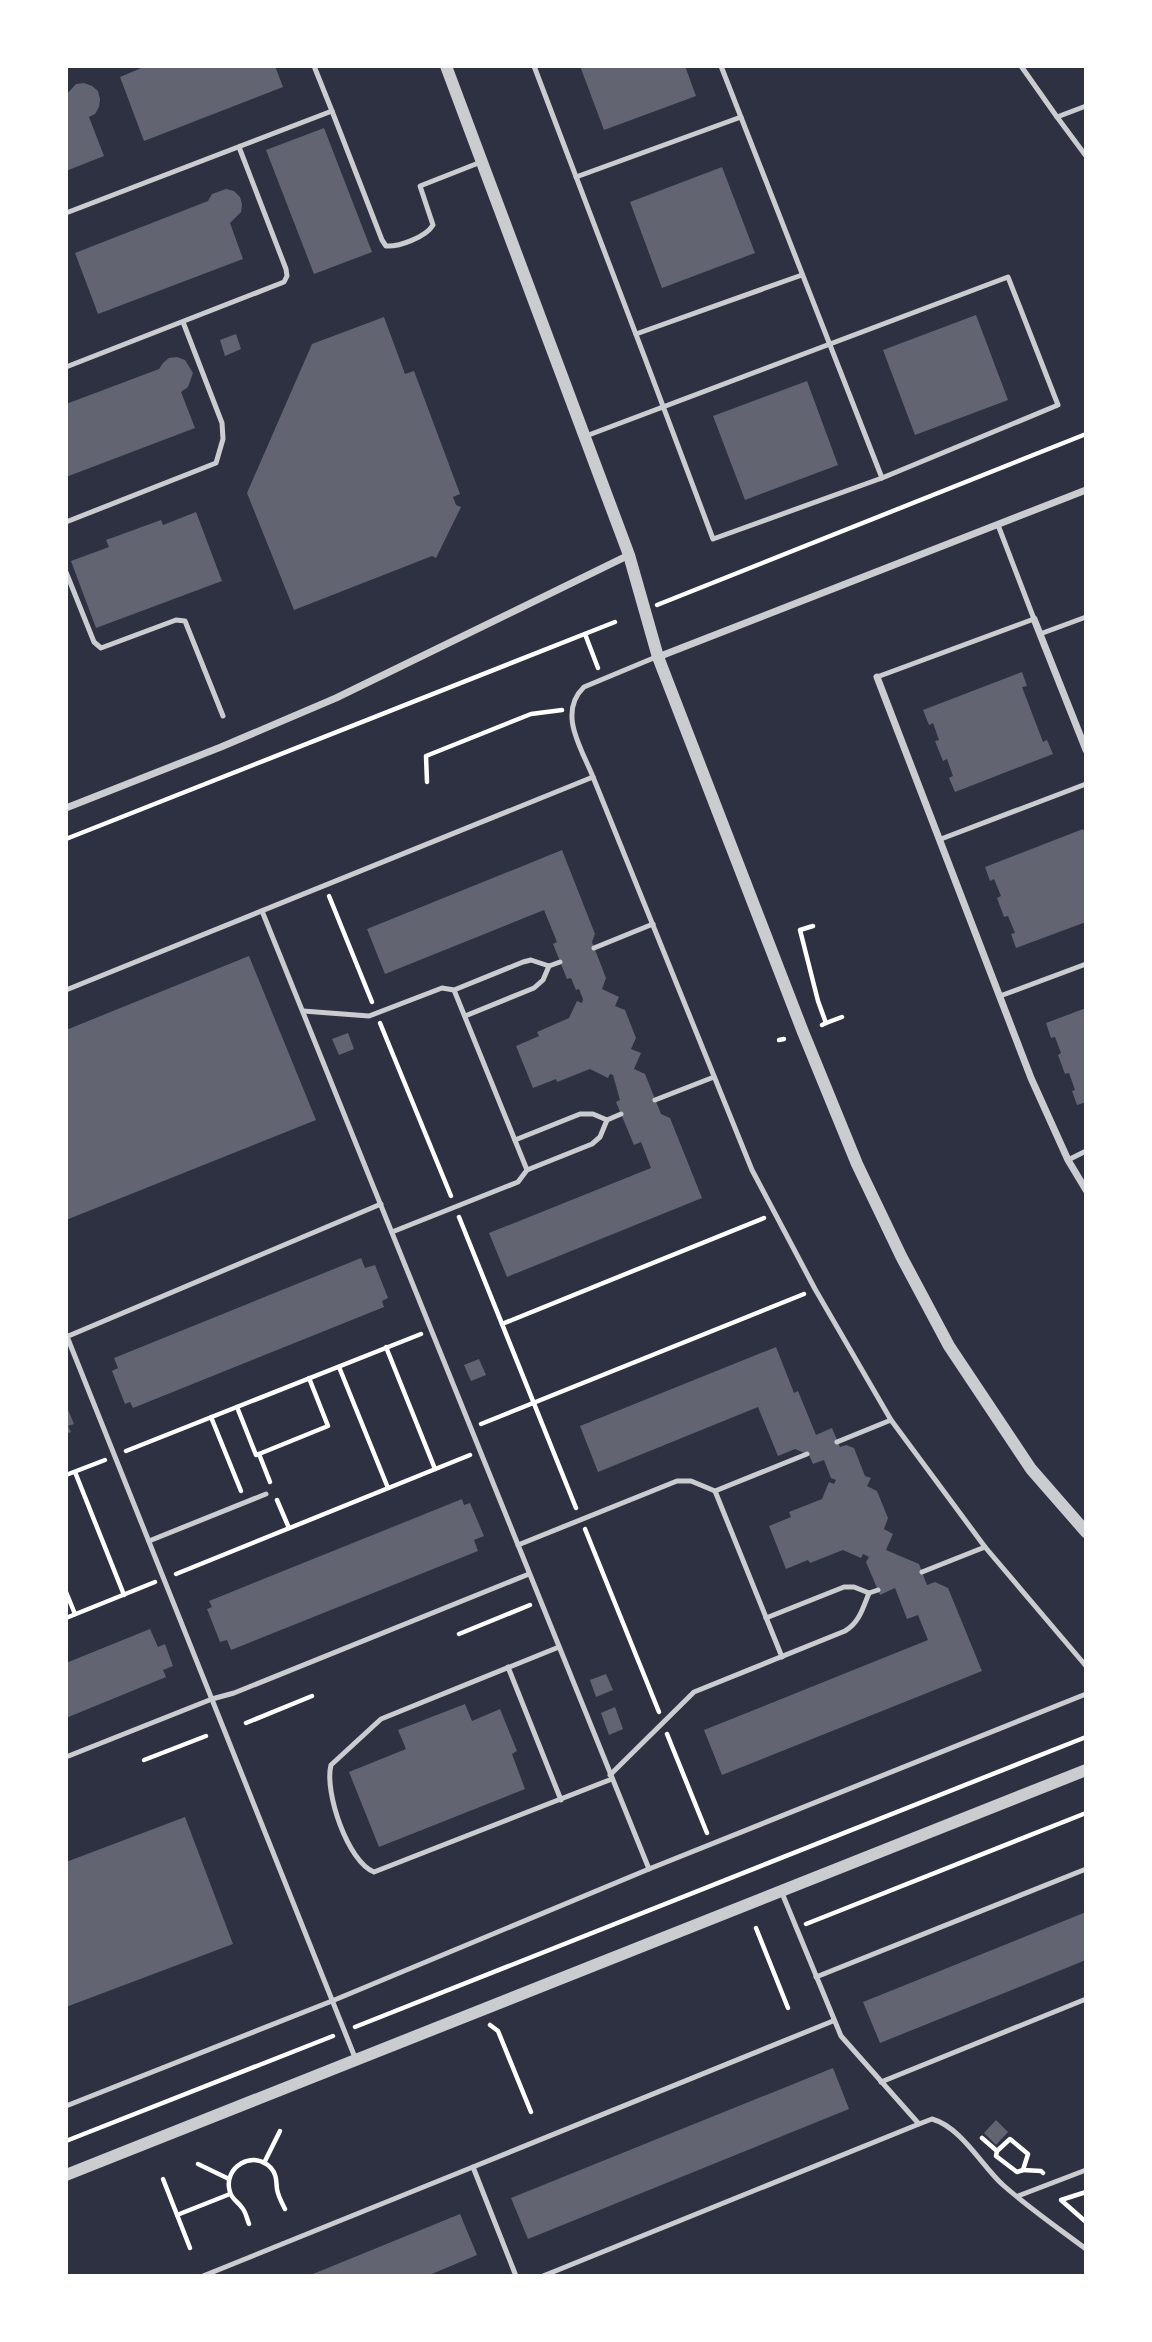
<svg xmlns="http://www.w3.org/2000/svg" width="1152" height="2342" viewBox="0 0 1152 2342" font-family="Raleway,sans-serif">
<style>
.building{fill:#626471}
.lines{fill:none;stroke-linecap:round;stroke-linejoin:round}
.path{stroke:#fff;stroke-width:4.5}
.service{stroke:#caccd0;stroke-width:5}
.minor{stroke:#caccd0;stroke-width:7}
.tertiary{stroke:#caccd0;stroke-width:12}
</style>
<rect width="100%" height="100%" fill="#2d3142"/>
<g class="building">
<polygon points="146,66 275,66 283,87 144,141 120,77"/>
<polygon points="580,66 685,66 696,96 604,130"/>
<polygon points="84,83 92,86 98,91 100,99 99,107 95,114 89,117 104,156 66,171 66,95 76,84"/>
<polygon points="324,128 372,252 314,274 266,150"/>
<polygon points="722,167 755,253 662,288 630,202"/>
<polygon points="226,189 234,191 240,197 242,204 241,212 230,223 243,259 98,314 75,253 208,201 212,194"/>
<polygon points="976,315 1008,400 915,435 883,350"/>
<polygon points="384,317 405,374 414,371 460,494 453,497 456,505 461,507 436,558 432,556 294,610 247,493 312,344"/>
<polygon points="236,334 241,349 225,356 220,340"/>
<polygon points="177,357 185,360 193,373 188,387 181,392 195,428 66,477 66,404 159,369 163,363 169,358"/>
<polygon points="807,381 838,465 745,500 713,416"/>
<polygon points="196,512 222,581 96,628 71,561 109,547 106,540 161,520 163,525"/>
<polygon points="1022,672 1027,686 1022,687 1043,742 1047,740 1053,754 955,792 949,778 953,776 947,759 943,761 935,741 939,740 933,723 929,725 923,710"/>
<polygon points="1083,829 1086,835 1086,922 1016,948 1011,934 1015,933 1008,916 1004,917 997,898 1001,896 994,879 990,881 985,867"/>
<polygon points="562,850 595,934 592,942 606,978 602,989 619,997 615,1006 625,1010 636,1038 631,1049 641,1053 634,1069 645,1074 661,1114 670,1118 702,1198 507,1277 489,1233 651,1168 641,1142 634,1145 621,1114 616,1102 620,1100 613,1075 610,1074 608,1078 590,1069 557,1082 556,1079 533,1088 516,1046 539,1036 537,1032 569,1018 577,1001 582,1003 583,999 579,989 576,990 571,978 567,979 553,944 557,942 544,910 385,974 367,929"/>
<polygon points="249,956 316,1120 66,1220 66,1030"/>
<polygon points="1086,1008 1086,1102 1077,1105 1072,1091 1075,1090 1069,1073 1065,1074 1058,1055 1061,1053 1055,1037 1051,1038 1046,1023"/>
<polygon points="348,1033 354,1049 339,1055 332,1039"/>
<polygon points="361,1258 365,1268 375,1265 388,1298 382,1301 384,1307 133,1408 130,1402 125,1404 112,1371 118,1368 114,1358"/>
<polygon points="776,1347 794,1393 798,1391 816,1435 832,1428 840,1447 846,1445 854,1448 865,1476 871,1478 867,1486 877,1491 888,1518 884,1529 893,1534 886,1550 919,1564 927,1585 935,1582 948,1588 982,1671 722,1775 704,1730 928,1640 918,1615 907,1619 895,1588 880,1595 866,1562 869,1557 863,1554 861,1558 843,1550 810,1563 808,1560 786,1569 769,1526 791,1517 789,1512 822,1499 829,1482 834,1484 836,1480 831,1478 824,1460 813,1464 809,1455 795,1449 778,1456 758,1407 598,1472 580,1426"/>
<polygon points="479,1359 486,1375 471,1381 464,1365"/>
<polygon points="66,1405 74,1424 68,1426 71,1432 66,1434"/>
<polygon points="462,1499 464,1505 470,1503 484,1536 474,1540 478,1551 231,1650 227,1640 220,1642 207,1609 212,1607 209,1601"/>
<polygon points="150,1629 158,1647 165,1644 173,1666 163,1670 166,1677 66,1718 66,1663"/>
<polygon points="606,1674 613,1690 596,1697 590,1680"/>
<polygon points="465,1704 472,1721 500,1709 517,1751 512,1754 525,1789 379,1847 349,1772 406,1749 398,1730"/>
<polygon points="615,1707 623,1729 609,1735 601,1713"/>
<polygon points="185,1817 233,1944 66,2007 66,1862"/>
<polygon points="1086,1912 1086,1960 880,2043 863,2002"/>
<polygon points="833,2068 849,2109 528,2239 511,2198"/>
<polygon points="996,2120 1008,2132 996,2145 984,2133"/>
<polygon points="460,2214 477,2255 427,2276 308,2276"/>
</g>
<g class="lines">
<g class="path">
<polyline points="657,605 1086,434"/>
<polyline points="585,634 598,668"/>
<polyline points="427,782 426,756 531,714 562,710"/>
<polyline points="66,839 615,622"/>
<polyline points="329,896 372,1002"/>
<polyline points="813,926 800,930 818,1001 826,1023 822,1025"/>
<polyline points="380,1023 451,1196"/>
<polyline points="826,1023 842,1017"/>
<polyline points="779,1040 784,1039"/>
<polyline points="459,1217 576,1508"/>
<polyline points="502,1324 764,1218"/>
<polyline points="386,1347 435,1469"/>
<polyline points="339,1367 388,1488"/>
<polyline points="237,1407 256,1455 259,1454 328,1426 309,1378"/>
<polyline points="211,1417 241,1491"/>
<polyline points="481,1424 804,1294"/>
<polyline points="126,1451 421,1334"/>
<polyline points="259,1454 270,1482"/>
<polyline points="75,1472 124,1595"/>
<polyline points="66,1475 105,1460"/>
<polyline points="277,1500 289,1528"/>
<polyline points="585,1529 659,1712"/>
<polyline points="176,1574 470,1455"/>
<polyline points="66,1592 75,1614"/>
<polyline points="66,1618 155,1582"/>
<polyline points="459,1634 530,1605"/>
<polyline points="246,1723 312,1696"/>
<polyline points="667,1734 707,1833"/>
<polyline points="144,1760 206,1736"/>
<polyline points="806,1924 1086,1813"/>
<polyline points="756,1928 788,2008"/>
<polyline points="490,2025 498,2031 531,2112"/>
<polyline points="355,2027 1086,1737"/>
<polyline points="982,2138 997,2151 1010,2139 1028,2154 1023,2170 1041,2171 1043,2173"/>
<polyline points="66,2141 333,2036"/>
<polyline points="997,2151 996,2156 1017,2172 1023,2170"/>
<polyline points="264,2163 280,2131"/>
<polyline points="198,2164 229,2179"/>
<polyline points="163,2179 190,2248"/>
<polyline points="1086,2192 1061,2200 1086,2222"/>
<polyline points="177,2215 230,2194"/>
<path d="M249 2224C247 2219 246 2213 243 2209 239 2202 232 2200 230 2192 222 2167 254 2149 271 2168 277 2175 276 2181 277 2189 278 2196 282 2203 285 2209"/>
</g>
<g class="service">
<path d="M534 66C594 224 654 381 713 539L882 478 1058 405 1008 277 586 436"/>
<polyline points="721,66 882,478"/>
<polyline points="1021,66 1057,117 1086,106"/>
<path d="M332 111 382 240 386 246C399 247 426 237 433 225L420 186 481 162"/>
<polyline points="1057,117 1086,156"/>
<polyline points="576,177 741,117"/>
<polyline points="66,213 332,111 314,66"/>
<polyline points="636,334 802,275"/>
<polyline points="66,367 284,282 287,276 286,269 239,147"/>
<polyline points="66,522 216,463 223,439 222,423 183,322"/>
<polyline points="66,572 94,642 101,648 176,620 185,621 223,716"/>
<polyline points="1040,634 1086,617"/>
<polyline points="877,677 1034,619 998,525"/>
<polyline points="593,777 752,1170 815,1289 891,1420 985,1547 1086,1666"/>
<polyline points="941,839 1086,784"/>
<polyline points="262,911 649,1869 1086,1694"/>
<polyline points="594,948 653,924"/>
<path d="M66 990 593 777C582 749 557 713 584 687L656 657"/>
<polyline points="454,990 527,1170"/>
<polyline points="1000,996 1086,964"/>
<polyline points="303,1011 369,1016 442,988 454,990 523,962 531,960 549,966"/>
<polyline points="465,1016 534,988 543,980 549,966 560,962"/>
<polyline points="655,1100 714,1077"/>
<polyline points="515,1140 580,1114 593,1114 607,1120"/>
<polyline points="1068,1160 1086,1151"/>
<polyline points="392,1232 518,1182 527,1170 592,1144 600,1137 607,1120 621,1114"/>
<polyline points="66,1334 356,2060"/>
<polyline points="66,1337 381,1204"/>
<polyline points="837,1442 891,1420"/>
<polyline points="715,1491 782,1657"/>
<polyline points="149,1541 266,1494"/>
<polyline points="518,1545 677,1481 691,1481 715,1491 807,1454"/>
<polyline points="922,1572 985,1547"/>
<polyline points="766,1618 844,1587 854,1587 869,1593"/>
<path d="M559 1647 381 1719 331 1765C324 1792 348 1862 374 1872L612 1779"/>
<polyline points="508,1667 561,1800"/>
<polyline points="66,1757 212,1699 234,1693 529,1574"/>
<path d="M610 1775 694 1692 845 1631C859 1623 863 1608 869 1593L878 1590"/>
<polyline points="816,1977 1086,1869"/>
<polyline points="881,2082 1086,1999"/>
<polyline points="66,2106 332,2001 649,1869"/>
<path d="M919 2124 932 2119C961 2127 982 2166 1003 2185 1029 2208 1058 2228 1086 2249"/>
<polyline points="1018,2196 1086,2170"/>
<polyline points="203,2276 473,2167"/>
<polyline points="516,2276 473,2167 833,2021"/>
<polyline points="543,2276 919,2124 841,2036 782,1893"/>
</g>
<g class="minor">
<polyline points="1034,619 1086,750"/>
<polyline points="658,657 1086,490"/>
<polyline points="877,677 1031,1078 1068,1160 1086,1190"/>
<polyline points="66,808 221,747 336,698 629,555"/>
</g>
<g class="tertiary">
<polyline points="446,66 629,555 658,657 803,1032 857,1164 901,1256 949,1346 1031,1469 1086,1532"/>
<polyline points="66,2175 1086,1770"/>
</g>
</g>
<rect width="1152" height="2342" fill="none" stroke="#ffffff" stroke-width="136"/>
</svg>
